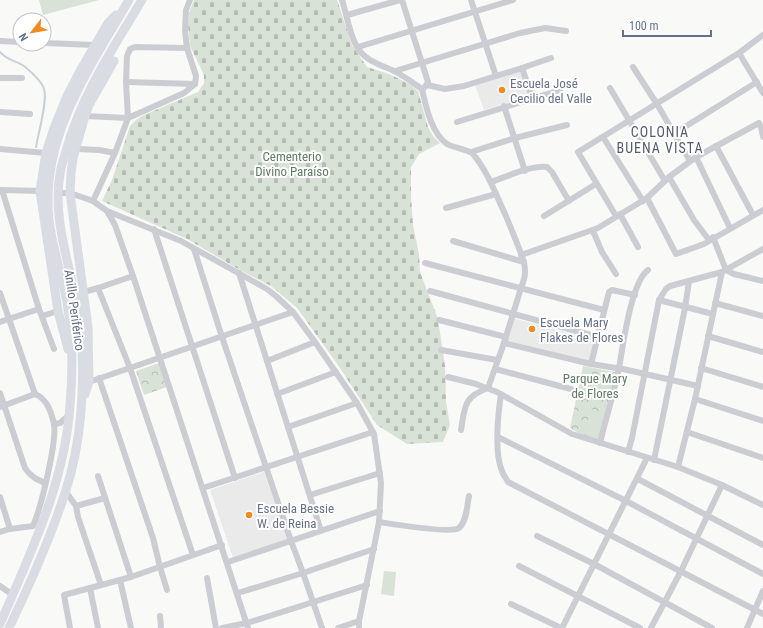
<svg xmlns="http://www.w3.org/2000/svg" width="763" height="628" viewBox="0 0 763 628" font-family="'Roboto Condensed',sans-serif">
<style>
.built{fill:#eaeaea}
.cemetery{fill:url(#cemetery-stones)}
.park{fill:url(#park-crowns)}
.pitch{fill:#d9e2d7}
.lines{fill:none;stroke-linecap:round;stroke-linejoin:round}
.stream{stroke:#c9d0d7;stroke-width:2}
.minor{stroke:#cccdd2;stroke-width:6}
.highway{stroke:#d9dce2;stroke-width:9}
.poi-dot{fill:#f18b1f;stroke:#fff;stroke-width:1.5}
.labels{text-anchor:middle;stroke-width:4;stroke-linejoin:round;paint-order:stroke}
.poi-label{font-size:13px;fill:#66708a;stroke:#fff;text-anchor:start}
.park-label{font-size:13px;fill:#617b64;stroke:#fff}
.street-label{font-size:13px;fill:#66708a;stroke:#fff}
.neighbourhood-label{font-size:14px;letter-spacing:1px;fill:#555c6f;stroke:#fff}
</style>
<defs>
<pattern id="cemetery-stones" width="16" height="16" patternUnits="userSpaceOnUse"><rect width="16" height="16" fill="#d9e2d7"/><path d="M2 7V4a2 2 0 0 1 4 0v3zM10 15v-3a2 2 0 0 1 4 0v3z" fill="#b4bcb4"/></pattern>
<pattern id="park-crowns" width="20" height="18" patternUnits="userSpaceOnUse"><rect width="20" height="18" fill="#d9e2d7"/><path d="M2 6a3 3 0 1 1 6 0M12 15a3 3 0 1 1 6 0" fill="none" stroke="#b4bcb4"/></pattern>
</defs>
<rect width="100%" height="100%" fill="#f9f9f7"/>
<g class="built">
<polygon points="520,70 529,96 484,110 475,85"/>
<polygon points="513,318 595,340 589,361 507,341"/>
<polygon points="264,472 288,540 233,558 210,490"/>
</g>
<polygon class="cemetery" points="194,0 337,0 352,45 367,67 389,74 410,84 418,91 428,127 433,136 440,143 419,154 411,167 411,197 413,225 419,254 420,272 438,319 445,366 446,402 450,425 443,442 407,444 377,425 338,365 297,308 271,286 240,270 187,239 102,201 112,180 130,126 136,120 144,115 198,92 204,83 204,75 190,46 188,25 190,10"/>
<g class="park">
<polygon points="159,363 167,387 144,395 136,371"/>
<polygon points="583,366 615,372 599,441 582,435 570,428"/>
</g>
<g class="pitch">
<polygon points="39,0 99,0 43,15"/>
<polygon points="591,409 605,413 599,437 584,433"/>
<polygon points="384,571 396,572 394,596 381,594"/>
</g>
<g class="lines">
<path class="stream" d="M0 52C8 61 15 60 24 66 30 71 42 81 44 89 48 100 38 134 36 147"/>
<g class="minor">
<path d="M342 0C347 15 349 33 357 47 366 62 382 65 396 72 405 77 414 83 422 89 426 106 431 133 447 144 454 148 468 149 473 154 488 172 496 195 506 216 512 231 519 247 524 262 526 273 525 278 521 288L504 343 488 388C463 397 465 407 461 430"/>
<polyline points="402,0 428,82 425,87"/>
<polyline points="471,0 496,76"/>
<polyline points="347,15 400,0"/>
<polyline points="0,41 20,42"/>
<polyline points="44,43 95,45"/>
<polyline points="358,47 513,0"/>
<polyline points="739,53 763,93"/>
<polyline points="633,67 657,104 690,161"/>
<polyline points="522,68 551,58"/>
<polyline points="395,71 520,33 545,28 566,31"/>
<polyline points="0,78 22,78"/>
<polyline points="126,82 195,84"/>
<polyline points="427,85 445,89 464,86 522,68 532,97"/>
<polyline points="610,88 665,181"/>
<polyline points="504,106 525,171"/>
<polyline points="0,112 30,114"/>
<polyline points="85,116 128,118 184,93 195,84 196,76 187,48 185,31 186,10 190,0"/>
<polyline points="457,122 560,90"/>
<polyline points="675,133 757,82"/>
<polyline points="603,137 643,201"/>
<polyline points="716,146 753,215"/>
<polyline points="0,149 46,153"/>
<polyline points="76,149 99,150 115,153"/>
<polyline points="471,152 515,138 567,125"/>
<polyline points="696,157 730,228"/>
<polyline points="669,177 694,220 709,240"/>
<path d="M491 182C506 177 531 165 547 167L552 172 569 201"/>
<polyline points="0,190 42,191"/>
<polyline points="2,190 39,309 54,349"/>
<polyline points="62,193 70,193 93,201 107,211 181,241 267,289 277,297 293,312 315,342 357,403 374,434 381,483 379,522 359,621 359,628"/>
<polyline points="647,198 676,254 704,244 763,210"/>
<polyline points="93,201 115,153 128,118 126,82 127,56 130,49 135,47 187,48"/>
<polyline points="446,208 496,194"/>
<polyline points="107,211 115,225 133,276 248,628"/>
<polyline points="620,214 638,247"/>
<polyline points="544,216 596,184"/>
<polyline points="616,216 578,152 739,53 763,35"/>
<polyline points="154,229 235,478"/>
<polyline points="593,231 602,252 616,274"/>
<polyline points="713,237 726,270 734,274 763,281"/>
<polyline points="453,241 524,262"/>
<polyline points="194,249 222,337 291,541 303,573 322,628"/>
<polyline points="521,255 598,228 647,198 669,177 696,157 759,123 761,127 763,137"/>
<polyline points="425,263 604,310"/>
<polyline points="239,273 321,531"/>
<polyline points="98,288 133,276"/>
<polyline points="430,291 598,337"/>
<polyline points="84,292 98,288 130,368 193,555"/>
<path d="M0 293 35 394C47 399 51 411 54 424 57 442 41 508 33 526L10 529 0 532"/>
<polyline points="659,300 713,314"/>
<polyline points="715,303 763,316"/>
<polyline points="42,316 58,311"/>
<polyline points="439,320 506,337"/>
<polyline points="0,322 39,309"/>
<polyline points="708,336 763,352"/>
<polyline points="504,343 591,364 623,369 698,386"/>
<polyline points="441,350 497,360"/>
<polyline points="267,361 315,342"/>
<polyline points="591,364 609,292 612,290 635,295"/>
<polyline points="701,368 763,387"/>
<polyline points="495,369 571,389"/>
<polyline points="448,377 476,384 497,392 572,434 678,467 722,485 763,505"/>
<polyline points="99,378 153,538 160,567 167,590"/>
<polyline points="89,382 293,312"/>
<path d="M0 393 25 468C30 476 36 479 45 483"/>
<polyline points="277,394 336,372"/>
<path d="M501 394C498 414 494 453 502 471 503 475 506 478 508 482L763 614"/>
<polyline points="695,399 763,421"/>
<polyline points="0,407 35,394"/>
<polyline points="54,424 60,423 69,415"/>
<polyline points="288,427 357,403"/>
<polyline points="687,432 763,458"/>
<polyline points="498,437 626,501 763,574"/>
<path d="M600 443C606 418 614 393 619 368 623 346 631 282 648 270"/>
<polyline points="628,452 632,438 659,300 666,289 670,286 722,272 763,249"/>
<polyline points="654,460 685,308 689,281"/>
<polyline points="678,467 695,399 722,272"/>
<polyline points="98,476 131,577"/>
<polyline points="638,479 763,545"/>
<polyline points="203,488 373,432"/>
<polyline points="66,492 76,506 78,517 101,585"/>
<polyline points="310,495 380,473"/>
<polyline points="0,497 10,529"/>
<polyline points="76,506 105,498"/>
<path d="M379 522C392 524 451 534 459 528 467 521 467 505 469 496"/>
<polyline points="537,536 594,564 712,628"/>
<polyline points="228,562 380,511"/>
<polyline points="519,566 640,628"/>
<polyline points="207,578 216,628"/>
<polyline points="120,580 131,628"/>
<polyline points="0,586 13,595"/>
<polyline points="90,588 98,628"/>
<polyline points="238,593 303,573 374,549"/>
<polyline points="511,604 561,628"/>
<polyline points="160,616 161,628"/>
<polyline points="70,628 64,595 131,577 222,545"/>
<polyline points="222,628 247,623 367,585"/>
<polyline points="338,628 359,621"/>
<polyline points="562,628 647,458"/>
<polyline points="651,628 681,571 722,485"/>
<polyline points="747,628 763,591"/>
</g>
<g class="highway">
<polyline points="68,349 58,311 40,191 46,153 53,131 67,96 80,71 108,23 116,15"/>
<polyline points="85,394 89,382 88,327 70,193 71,174 73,158 85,116 89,105 114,61"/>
<path d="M0 624C30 554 65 483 70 405 73 371 73 337 67 303 62 275 52 248 49 219 40 138 90 67 129 0"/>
<path d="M9 628C30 584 50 539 65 493 82 443 85 383 81 331 76 278 51 227 60 174 61 166 64 158 66 151 81 96 113 48 142 0"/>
</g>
</g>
<g class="poi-dot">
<circle cx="502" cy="90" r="4"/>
<circle cx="532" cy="329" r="4"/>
<circle cx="249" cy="515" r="4"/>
</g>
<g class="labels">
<g class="poi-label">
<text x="510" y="88">Escuela José<tspan x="510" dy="15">Cecilio del Valle</tspan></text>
<text x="540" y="327">Escuela Mary<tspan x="540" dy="15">Flakes de Flores</tspan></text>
<text x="257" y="513">Escuela Bessie<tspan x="257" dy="15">W. de Reina</tspan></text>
</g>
<g class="park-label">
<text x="292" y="161">Cementerio<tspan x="292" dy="15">Divino Paraíso</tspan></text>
<text x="595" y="383">Parque Mary<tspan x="595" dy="15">de Flores</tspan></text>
</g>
<g class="street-label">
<text transform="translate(75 310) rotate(82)" y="5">Anillo Periférico</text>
</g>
<g class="neighbourhood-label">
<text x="660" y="137">COLONIA<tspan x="660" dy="16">BUENA VISTA</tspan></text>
</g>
</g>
<g transform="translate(32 32) rotate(239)"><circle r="19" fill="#ffffff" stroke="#c2c6d0"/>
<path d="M0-3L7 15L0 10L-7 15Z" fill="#f18b1f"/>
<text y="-6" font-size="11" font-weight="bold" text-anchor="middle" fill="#66708a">N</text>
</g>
<path d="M623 30v6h88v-6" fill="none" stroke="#66708a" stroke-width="2"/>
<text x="629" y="30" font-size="12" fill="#66708a" stroke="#ffffff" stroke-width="3" paint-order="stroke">100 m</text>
</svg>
